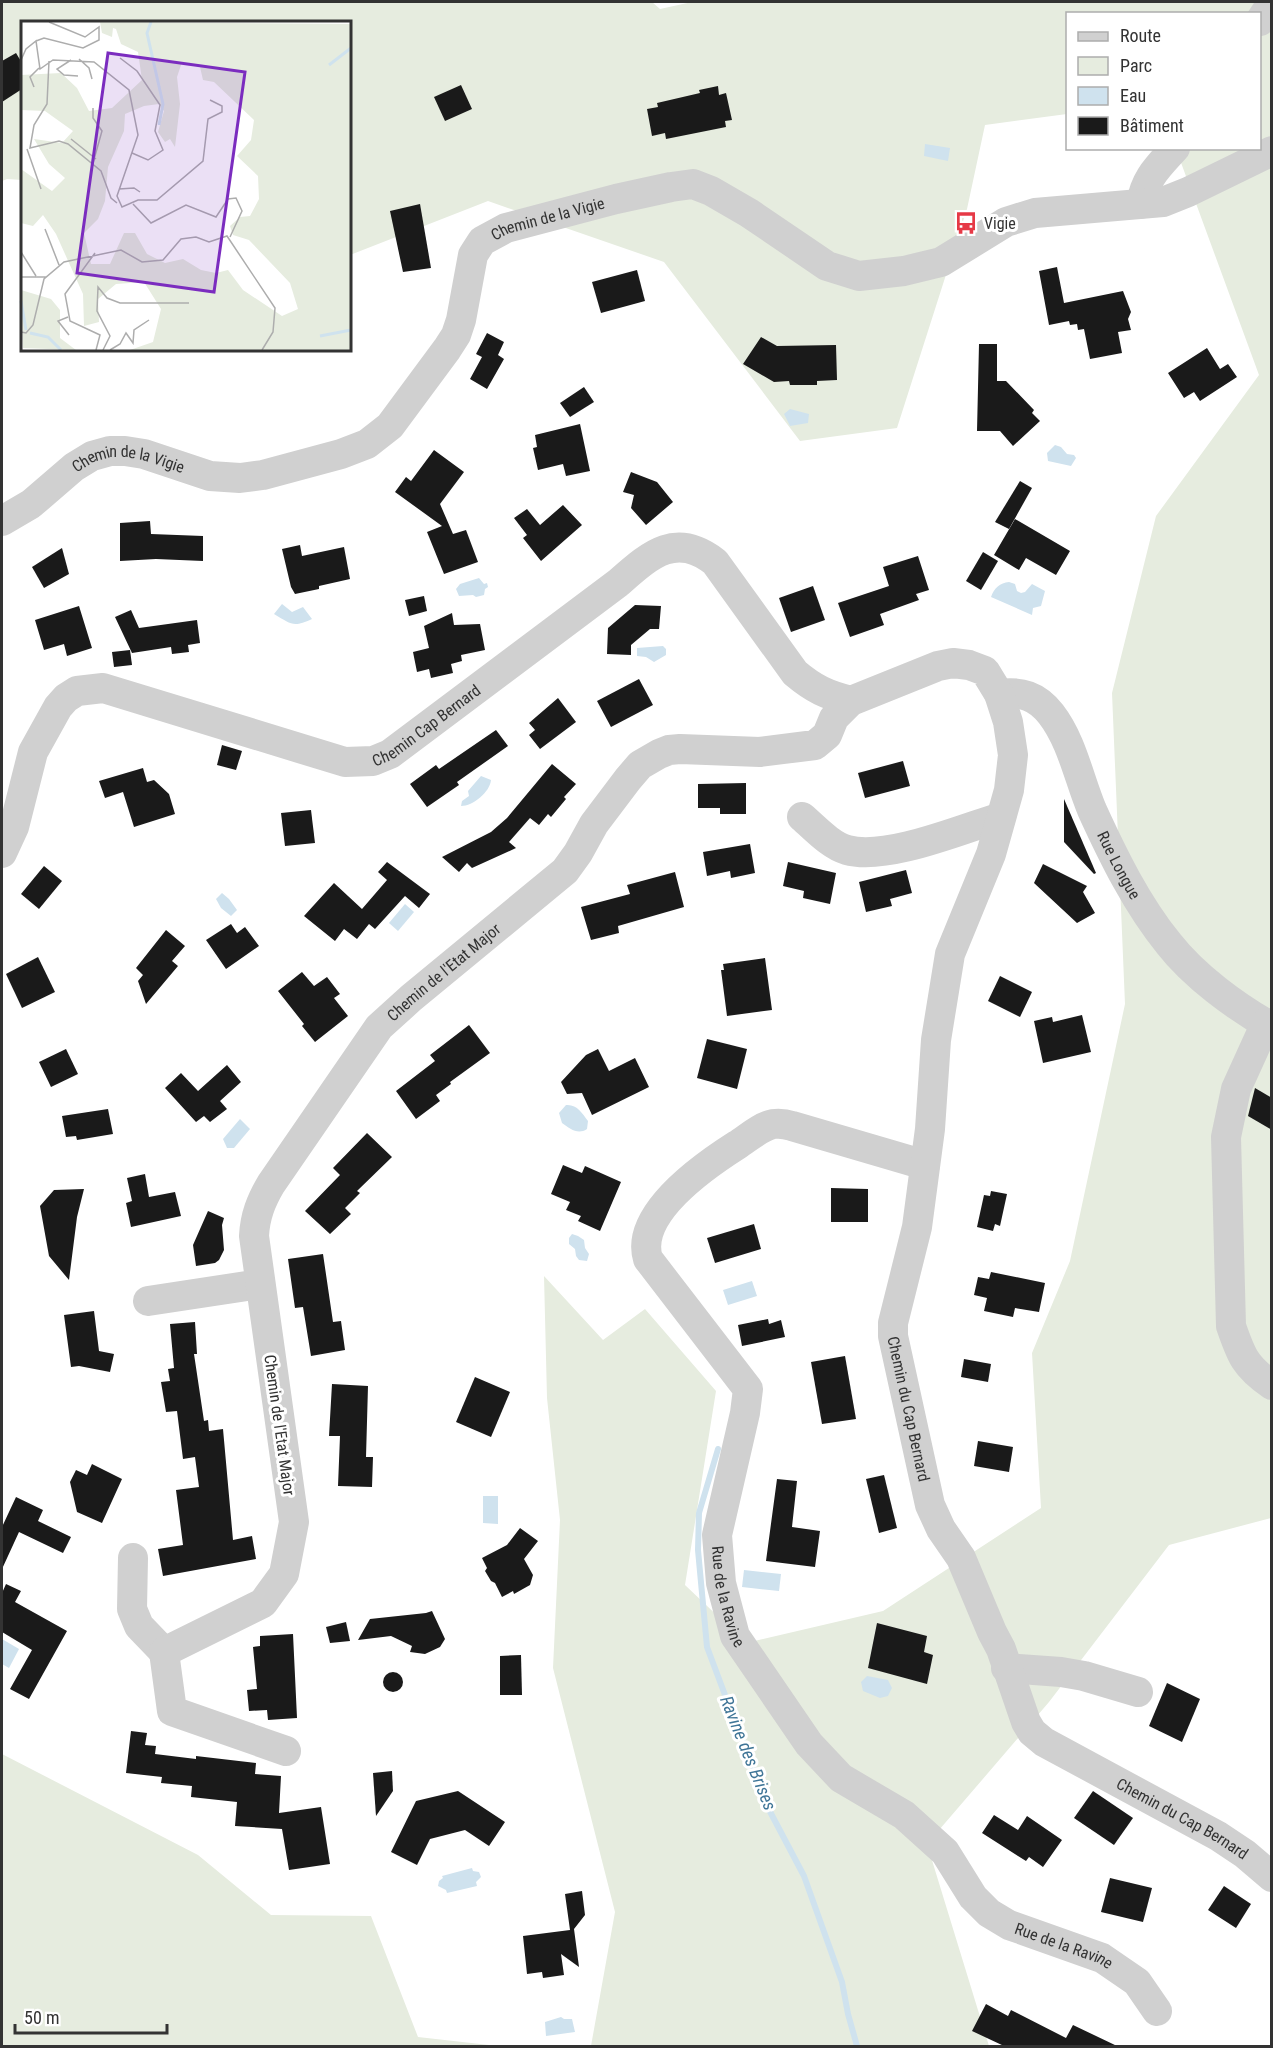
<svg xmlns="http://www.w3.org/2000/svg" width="1273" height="2048" viewBox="0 0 1273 2048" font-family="'Roboto Condensed',sans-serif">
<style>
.green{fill:#e6ecdf}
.water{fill:#cfe2ee}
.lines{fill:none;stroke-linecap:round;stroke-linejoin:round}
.stream{stroke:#cfe2ee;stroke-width:6}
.building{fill:#1a1a1a}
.minor{stroke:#d0d0d0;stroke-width:30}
.labels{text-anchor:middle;stroke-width:6;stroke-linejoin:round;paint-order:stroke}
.street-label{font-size:16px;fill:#333;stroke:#fff}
.poi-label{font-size:16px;fill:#333;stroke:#fff;text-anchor:start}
.water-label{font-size:18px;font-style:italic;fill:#3f7597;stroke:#fff}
.inset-river{fill:none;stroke:#cfe2ee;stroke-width:3}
.inset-road{fill:none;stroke:#adadad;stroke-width:1.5}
.view{fill:#7b2cbf;fill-opacity:0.15;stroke:#7b2cbf;stroke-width:3}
.inset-edge{fill:none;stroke:#333;stroke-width:3}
</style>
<rect width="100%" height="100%" fill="#fff"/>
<g class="green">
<polygon points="2,2 652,2 660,9 692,2 1271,2 1271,1518 1169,1545 1049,1702 927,1844 989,2046 591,2046 615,1912 553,1668 560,1520 547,1398 544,1276 603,1340 645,1309 716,1391 685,1585 746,1643 883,1611 1041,1508 1032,1353 1070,1261 1125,1004 1112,693 1156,516 1259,375 1176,149 1260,148 1260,14 1068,14 1067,114 985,125 967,209 897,428 800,441 664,262 488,201 350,255 350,22 22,22 22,180 7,179 2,181"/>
<polygon points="2,1754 198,1855 271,1915 371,1916 418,2037 498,2046 2,2046"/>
</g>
<g class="water">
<polygon points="925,144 950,148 948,161 924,156"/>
<polygon points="790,409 809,414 808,423 790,426 784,414"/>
<polygon points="1055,445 1061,447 1067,454 1074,455 1076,458 1071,466 1048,461 1047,453"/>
<polygon points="479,578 484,584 487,583 488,587 485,589 484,595 476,597 473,595 459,596 456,589 460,584"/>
<path d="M1009 582 1015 584 1017 591 1021 593 1025 592 1032 584 1045 591 1041 606 1033 608 1032 615 991 597C994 588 1000 583 1009 582Z"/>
<path d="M282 604 292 612 303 607 312 619C293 628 291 624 274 614Z"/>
<polygon points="663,646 666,649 666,655 654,662 646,657 637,656 637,648"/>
<path d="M481 776 491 780C490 792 473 806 461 806L462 801 469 796 468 791Z"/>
<polygon points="222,893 229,899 237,910 231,916 221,908 216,899"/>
<polygon points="405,904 414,912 398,931 389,923"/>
<path d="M566 1105C577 1104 582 1113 588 1121L587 1129C578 1135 570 1129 562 1123L559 1113Z"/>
<polygon points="240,1119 250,1129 234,1148 227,1148 223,1139"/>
<polygon points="572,1234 578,1236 584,1240 585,1248 589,1254 587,1261 579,1260 576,1256 575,1249 569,1244 569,1238"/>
<polygon points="752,1281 757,1296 728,1305 723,1290"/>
<polygon points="483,1496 498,1496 498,1524 483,1523"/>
<polygon points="744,1570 781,1574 779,1591 742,1587"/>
<polygon points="2,1639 19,1649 9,1668 2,1664"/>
<polygon points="867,1676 888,1680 892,1688 888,1696 880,1698 863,1691 861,1682"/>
<polygon points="472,1868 473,1871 479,1872 481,1877 476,1882 477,1886 447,1893 446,1890 438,1886 439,1881 443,1878 442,1876"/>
<polygon points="561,2017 564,2019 572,2019 575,2032 546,2036 545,2022"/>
</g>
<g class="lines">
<polyline class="stream" points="718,1449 699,1513 698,1550 707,1647 766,1804 804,1876 842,1982 848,2014 857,2046"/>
</g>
<g class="building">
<polygon points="16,53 22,63 22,89 2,102 2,61"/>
<polygon points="461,85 472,109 445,121 434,97"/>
<polygon points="718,86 719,95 726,93 732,120 725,121 726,127 666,139 665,133 652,136 647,109 658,107 657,103 700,93 699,90"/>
<polygon points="420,204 431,268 403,272 390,211"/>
<polygon points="1057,267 1064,303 1123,291 1131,312 1128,319 1131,330 1118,332 1122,353 1090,359 1084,329 1078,330 1077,324 1070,325 1069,321 1049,325 1039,271"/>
<polygon points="637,270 645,301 601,313 592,282"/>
<polygon points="487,333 504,342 498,355 504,359 487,389 470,379 482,357 476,354"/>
<polygon points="761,337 777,346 836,345 837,380 817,381 817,385 790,385 789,381 774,382 743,364"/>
<polygon points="979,344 997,344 997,381 1006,381 1034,410 1032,413 1040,421 1013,446 1000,431 977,431"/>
<polygon points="1207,348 1220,369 1228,364 1237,377 1200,401 1194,392 1184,398 1168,373"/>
<polygon points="584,387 594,402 570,417 560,403"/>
<polygon points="580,424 590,471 566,476 563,464 538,470 533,448 537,447 535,435"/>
<polygon points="434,450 464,472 440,504 453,534 466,530 478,562 444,574 427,532 442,526 395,492 406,477 411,481"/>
<polygon points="631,472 657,482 673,502 646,525 631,508 634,495 623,492"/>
<polygon points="1020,481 1032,488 1009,529 995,522"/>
<polygon points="563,505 582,525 541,561 523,538 527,535 514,518 527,509 540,525"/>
<polygon points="1015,519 1070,551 1056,575 1026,558 1019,570 994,555"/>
<polygon points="150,521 151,534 203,536 203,561 156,559 120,561 120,523"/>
<polygon points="300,545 302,556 344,547 350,579 319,586 319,589 295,594 291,587 282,549"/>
<polygon points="62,548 69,574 44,588 32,567"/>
<polygon points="983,552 998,561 981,590 966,581"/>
<polygon points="918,556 929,590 916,594 919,600 880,614 884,625 850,637 838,603 889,586 883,567"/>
<polygon points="813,586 825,620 791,632 779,598"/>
<polygon points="424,596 427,611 409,616 405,600"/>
<polygon points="635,605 661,606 659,629 650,629 631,645 631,655 607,654 608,628"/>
<polygon points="79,606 92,648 67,656 64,644 44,650 35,620"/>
<polygon points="131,610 139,628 197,620 200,643 188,645 189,652 172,654 171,647 132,653 115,617"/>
<polygon points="452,613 454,625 480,624 485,650 461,655 462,661 451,664 453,673 431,678 429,669 417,672 413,652 429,648 424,626"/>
<polygon points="130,650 132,665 114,667 112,652"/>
<polygon points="639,679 653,705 611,727 597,701"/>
<polygon points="558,698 576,722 540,749 529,735 535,730 529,723"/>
<polygon points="496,730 508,746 457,782 459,785 427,807 410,784 436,765 439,769"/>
<polygon points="222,745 242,751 236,770 217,765"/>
<polygon points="903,761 910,786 865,798 858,773"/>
<polygon points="552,764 576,784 564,797 566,799 551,817 548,814 539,825 530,818 509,842 516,848 472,868 467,863 459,872 442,857 491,832 507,818"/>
<polygon points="143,768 147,782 154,780 169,794 175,814 134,827 123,792 105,798 99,781"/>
<polygon points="746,783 746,814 720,814 720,808 698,808 698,784"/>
<polygon points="1064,799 1096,873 1094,874 1064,842"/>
<polygon points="311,810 315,843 285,846 281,813"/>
<polygon points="750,844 755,873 731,878 730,871 707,876 703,852"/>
<polygon points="387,862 430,894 419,908 405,896 375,929 369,924 357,939 344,929 335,941 304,916 334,883 362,909 387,880 378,872"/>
<polygon points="788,862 836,873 830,904 803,898 804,891 783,886"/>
<polygon points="1043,864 1087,886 1083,892 1095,913 1077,923 1034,883"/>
<polygon points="44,866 62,881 39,909 21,894"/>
<polygon points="906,870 912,893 890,899 892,906 866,912 859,882"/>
<polygon points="675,872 684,907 618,926 619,933 591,940 581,907 630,894 627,885"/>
<polygon points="231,924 237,933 245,927 259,946 226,969 206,940"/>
<polygon points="166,930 185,946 172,961 178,966 146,1004 138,981 143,975 136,968"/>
<polygon points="38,957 55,992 22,1008 6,974"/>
<polygon points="765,958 772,1010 727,1016 721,970 724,970 723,964"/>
<polygon points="302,972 314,986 327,977 340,994 334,998 348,1016 315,1042 302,1026 304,1024 278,991"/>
<polygon points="1000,976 1032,992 1020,1017 988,1001"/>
<polygon points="1082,1015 1091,1052 1043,1063 1034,1021 1052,1017 1053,1022"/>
<polygon points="469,1025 490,1053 450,1082 451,1084 436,1095 440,1101 416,1119 396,1091 435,1061 430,1055"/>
<polygon points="707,1039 747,1049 737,1089 697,1078"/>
<polygon points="66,1049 78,1074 51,1087 39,1062"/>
<polygon points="598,1049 609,1071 635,1058 649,1087 592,1115 582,1093 567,1094 561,1082 586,1055"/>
<polygon points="227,1065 241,1082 220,1101 227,1109 210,1122 204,1116 196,1122 165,1088 181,1073 198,1091"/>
<polygon points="1255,1088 1272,1098 1272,1130 1248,1116"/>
<polygon points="108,1109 113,1134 77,1140 76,1136 66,1137 62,1116"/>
<polygon points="367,1133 392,1157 357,1191 360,1193 345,1208 351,1214 330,1234 305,1211 340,1175 333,1168"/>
<polygon points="563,1165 582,1173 585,1166 621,1182 600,1231 578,1221 581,1216 566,1210 570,1202 551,1194"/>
<polygon points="145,1174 149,1197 175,1192 181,1216 131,1227 126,1203 132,1201 127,1178"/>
<polygon points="831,1188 868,1189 868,1222 831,1222"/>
<polygon points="84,1189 77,1217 69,1280 49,1256 40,1206 54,1190"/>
<polygon points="991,1191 1007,1194 1000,1226 995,1224 993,1231 977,1227 984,1195 990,1196"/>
<polygon points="208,1211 224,1218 222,1225 224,1250 219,1260 215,1263 196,1266 193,1245"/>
<polygon points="754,1224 761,1249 715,1263 707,1238"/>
<polygon points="323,1254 333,1322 341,1321 345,1350 311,1356 303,1307 295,1308 288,1259"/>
<polygon points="991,1272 1045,1283 1039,1312 1015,1308 1013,1317 984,1311 987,1298 974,1295 978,1277 989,1279"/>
<polygon points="94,1311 99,1351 114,1354 110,1372 79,1366 71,1367 64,1315"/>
<polygon points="768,1319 769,1324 781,1320 785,1337 742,1346 738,1325"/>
<polygon points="195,1322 197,1354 194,1354 204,1421 208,1420 209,1431 223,1429 233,1540 252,1536 256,1559 163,1576 158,1549 183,1545 176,1490 199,1487 195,1457 183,1459 177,1411 166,1412 161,1382 170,1381 168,1369 174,1368 170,1324"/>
<polygon points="845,1356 856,1419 822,1424 811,1362"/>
<polygon points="964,1359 991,1364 988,1382 961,1377"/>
<polygon points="475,1377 510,1392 491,1437 456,1422"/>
<polygon points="332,1384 368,1386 366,1457 373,1457 372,1487 338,1486 340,1436 329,1436"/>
<polygon points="978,1441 1013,1447 1009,1472 974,1466"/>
<polygon points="92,1464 122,1479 102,1523 77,1512 70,1482 76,1470 87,1475"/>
<polygon points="884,1475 897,1528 879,1533 866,1479"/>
<polygon points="777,1479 797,1481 792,1527 820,1531 815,1567 766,1561"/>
<polygon points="16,1497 43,1510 38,1521 71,1537 63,1553 19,1532 2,1569 2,1527"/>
<polygon points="520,1528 538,1541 524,1559 533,1575 530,1585 514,1594 513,1591 502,1597 495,1583 491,1581 485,1571 487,1568 482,1558 507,1545"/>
<polygon points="6,1584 21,1591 15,1602 67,1631 29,1699 10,1689 32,1650 2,1632 2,1593"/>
<polygon points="432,1611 445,1639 440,1647 425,1654 410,1652 412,1646 391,1636 358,1640 370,1619 426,1613"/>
<polygon points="346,1622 350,1641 330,1643 326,1627"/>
<polygon points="877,1623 927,1636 924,1652 933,1655 927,1684 868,1668"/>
<polygon points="293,1634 297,1718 268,1720 267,1710 249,1711 247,1690 257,1689 253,1647 260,1646 260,1636"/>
<polygon points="521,1655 522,1695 500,1695 500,1656"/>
<circle cx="393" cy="1682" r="10"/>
<polygon points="1167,1683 1200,1699 1182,1742 1149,1726"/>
<polygon points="131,1731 147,1733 145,1745 156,1746 155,1754 196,1759 196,1756 256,1763 255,1774 281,1776 279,1813 321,1807 330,1864 289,1870 282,1829 235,1826 237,1802 191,1797 192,1786 161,1783 162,1777 126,1773"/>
<polygon points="392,1771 393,1791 376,1816 373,1773"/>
<polygon points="458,1791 505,1822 489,1846 465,1830 430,1839 417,1865 391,1852 416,1801"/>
<polygon points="1093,1791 1133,1818 1114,1845 1074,1818"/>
<polygon points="994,1815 1018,1830 1027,1816 1062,1840 1043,1867 1029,1857 1026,1861 982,1833"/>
<polygon points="1110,1878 1152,1888 1143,1922 1101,1912"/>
<polygon points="1224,1886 1251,1904 1236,1928 1208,1910"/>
<polygon points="582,1891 585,1915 574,1929 579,1967 561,1954 564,1975 543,1978 542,1972 527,1974 523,1936 570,1930 565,1894"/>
<polygon points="986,2004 1008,2016 1011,2010 1066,2038 1073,2025 1117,2046 1004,2046 972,2031"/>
</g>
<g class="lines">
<g class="minor">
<polyline points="1260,21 1272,3"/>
<path d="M1141 204C1145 178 1158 167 1175 148"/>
<path id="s1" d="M2 521 31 504 74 467 92 456 110 451H125L144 454 210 476 240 478 263 475 341 454 367 444 390 426 447 349 456 335 461 320 473 255 482 241 506 228 616 199 671 187 693 184 711 191 749 213 827 266 859 276 904 271 941 262 1006 222 1035 213 1163 202 1188 192 1272 151"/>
<path id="s2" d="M999 694C1021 691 1037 696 1051 714 1072 741 1079 779 1092 810 1113 856 1137 905 1169 944 1194 976 1236 1007 1272 1027"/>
<path d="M802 817C815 828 830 845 847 850 886 861 962 829 1001 817"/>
<path id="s3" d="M2 853 14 827 33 752 58 707 66 698 77 691 103 688 345 762 373 761 390 754 618 583C650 555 675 531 715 562L795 673C814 689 827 695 851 701"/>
<path d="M1266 1023 1236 1089 1226 1137 1231 1326C1241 1355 1245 1367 1272 1385"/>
<path id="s4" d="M925 1165 792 1126C786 1124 780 1123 773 1124 760 1127 748 1138 737 1145 704 1166 634 1214 648 1259L748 1389 745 1413 717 1535 721 1583 735 1636 809 1744 841 1778 904 1815 945 1852 973 1897 989 1913 1009 1925 1102 1958 1137 1982 1157 2011"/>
<polyline points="148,1301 260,1284"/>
<polyline points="133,1558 132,1609 139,1626 164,1652"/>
<polyline points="1006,1668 1061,1672 1084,1676 1138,1692"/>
<path id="s5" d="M286 1751 172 1711 164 1652 263 1603 284 1574 294 1522 254 1236C255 1216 261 1201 271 1184L379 1027 411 998 565 871 578 853 594 824 628 779 640 765 659 754 669 750 680 749 760 752 815 745 827 735 834 718 851 701 938 666 953 663 969 665 985 671 999 694 1008 722 1013 755 1009 790 991 854 950 954 936 1040 930 1129 917 1227 893 1323V1336L930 1505 941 1529 961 1558 992 1632 1001 1649 1026 1722 1032 1732 1044 1742 1218 1836 1245 1854 1272 1877"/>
</g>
</g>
<defs>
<g id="bus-bare" transform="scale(1.8)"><path d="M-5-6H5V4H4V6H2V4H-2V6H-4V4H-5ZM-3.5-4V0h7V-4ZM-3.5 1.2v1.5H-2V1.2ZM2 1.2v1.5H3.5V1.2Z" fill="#e63946" stroke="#fff" stroke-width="2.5" paint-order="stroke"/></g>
</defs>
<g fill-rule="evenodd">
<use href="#bus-bare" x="966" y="223"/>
</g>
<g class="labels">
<g class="street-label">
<text dy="6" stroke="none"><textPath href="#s1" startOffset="706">Chemin de la Vigie</textPath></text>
<text dy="6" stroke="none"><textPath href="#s1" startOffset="148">Chemin de la Vigie</textPath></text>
<text dy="6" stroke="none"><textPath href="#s3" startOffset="554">Chemin Cap Bernard</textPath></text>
<text dy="6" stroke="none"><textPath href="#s2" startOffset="225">Rue Longue</textPath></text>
<text dy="6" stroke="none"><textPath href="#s5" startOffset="999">Chemin de l'Etat Major</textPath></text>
<text dy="6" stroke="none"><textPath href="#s5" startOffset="2428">Chemin du Cap Bernard</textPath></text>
<text transform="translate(280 1425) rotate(82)" y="6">Chemin de l'Etat Major</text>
<text dy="6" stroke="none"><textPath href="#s4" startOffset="729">Rue de la Ravine</textPath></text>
<text dy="6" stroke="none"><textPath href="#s5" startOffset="2950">Chemin du Cap Bernard</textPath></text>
<text dy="6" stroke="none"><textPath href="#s4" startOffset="1233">Rue de la Ravine</textPath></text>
</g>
<g class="poi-label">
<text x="984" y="229">Vigie</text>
</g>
<g class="water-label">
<text transform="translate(748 1753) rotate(68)" y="6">Ravine des Brises</text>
</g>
</g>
<g transform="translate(21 21)">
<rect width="330" height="330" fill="#fff"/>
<path d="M79 1 330 3V329H109L132 321 140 288 123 261 95 263 77 278 78 301 63 305 62 273 35 213 22 194 12 205 0 202V148L31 170 44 157 28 143 13 118 41 122 52 110 24 90 0 89V54L40 52 56 67 68 90 91 87 121 59 117 31 100 23 95 8 92 7 91 16 81 12ZM161 41 179 46 182 59 193 61 233 99 230 119 216 135 237 155 238 178 229 195 219 196 209 205 212 214 228 219 269 262 277 288 261 295 222 269 207 249 195 252 180 249 162 238 144 242 126 233 114 212H103L89 243H70L63 212 77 198 84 180 87 146 103 110 104 93 123 85 138 83 143 90 137 111 144 121 149 118 154 126 159 83 156 56ZM0 269 30 278 39 289V317L55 329 2 327Z" fill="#e6ecdf" fill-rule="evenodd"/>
<path class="inset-river" d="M130 1 126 12 142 83 138 104M308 44 330 27M0 280 5 309M9 312 27 316 40 329M299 315 330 309"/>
<path class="inset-road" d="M15 20 23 17 62 27 78 19V6L64 16 28 1M99 37 116 50 139 84 134 110 142 129 127 139 111 132M58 38 68 47 71 58M0 39 5 28 15 20 19 48 32 39 73 41 108 69 117 114 96 175 101 186 117 179H136L182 140 187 98 201 91V85L189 79M50 39 36 48 43 54 57 55M28 40 26 83 13 104 9 127 38 120 47 123 80 150 90 177 96 182M13 66 9 56 18 47M72 87V97L81 110 72 142M50 118 75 138M6 128 20 168M98 168 113 167 119 171M112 183 130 202 165 184 195 196 207 178 215 177 221 190 209 216M24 208 38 244M0 231 15 255M74 232 44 273 49 300 79 314 75 329M0 256H25M47 296 37 300 48 314M0 311 5 312 12 304 23 258 43 241 100 229 121 241 142 239 160 218 175 216 188 221 206 215 254 287 252 311 241 329M82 329 89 315 76 290 77 266 86 277 99 282H168M89 329 99 323 105 312 112 322 113 309 128 299"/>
<path class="view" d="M87 32 224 51 193 271 56 252Z"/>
<rect width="330" height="330" class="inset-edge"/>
</g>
<rect width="1273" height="2048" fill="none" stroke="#333333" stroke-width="6"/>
<rect x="1066" y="12" width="195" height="138" fill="#ffffff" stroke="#adadad" stroke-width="1.5"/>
<rect x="1078" y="32" width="30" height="9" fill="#d0d0d0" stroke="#adadad" stroke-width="1.5"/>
<text x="1120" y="42" font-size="18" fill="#333333">Route</text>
<rect x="1078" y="57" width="30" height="18" fill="#e6ecdf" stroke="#adadad" stroke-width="1.5"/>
<text x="1120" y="72" font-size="18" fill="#333333">Parc</text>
<rect x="1078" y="87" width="30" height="18" fill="#cfe2ee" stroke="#adadad" stroke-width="1.5"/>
<text x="1120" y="102" font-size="18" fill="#333333">Eau</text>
<rect x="1078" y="117" width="30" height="18" fill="#1a1a1a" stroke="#adadad" stroke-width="1.5"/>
<text x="1120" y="132" font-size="18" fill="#333333">Bâtiment</text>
<path d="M15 2024v9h152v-9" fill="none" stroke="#333333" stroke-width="3"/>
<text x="24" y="2024" font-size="18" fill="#333333" stroke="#ffffff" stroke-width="4.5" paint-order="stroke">50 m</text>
</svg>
